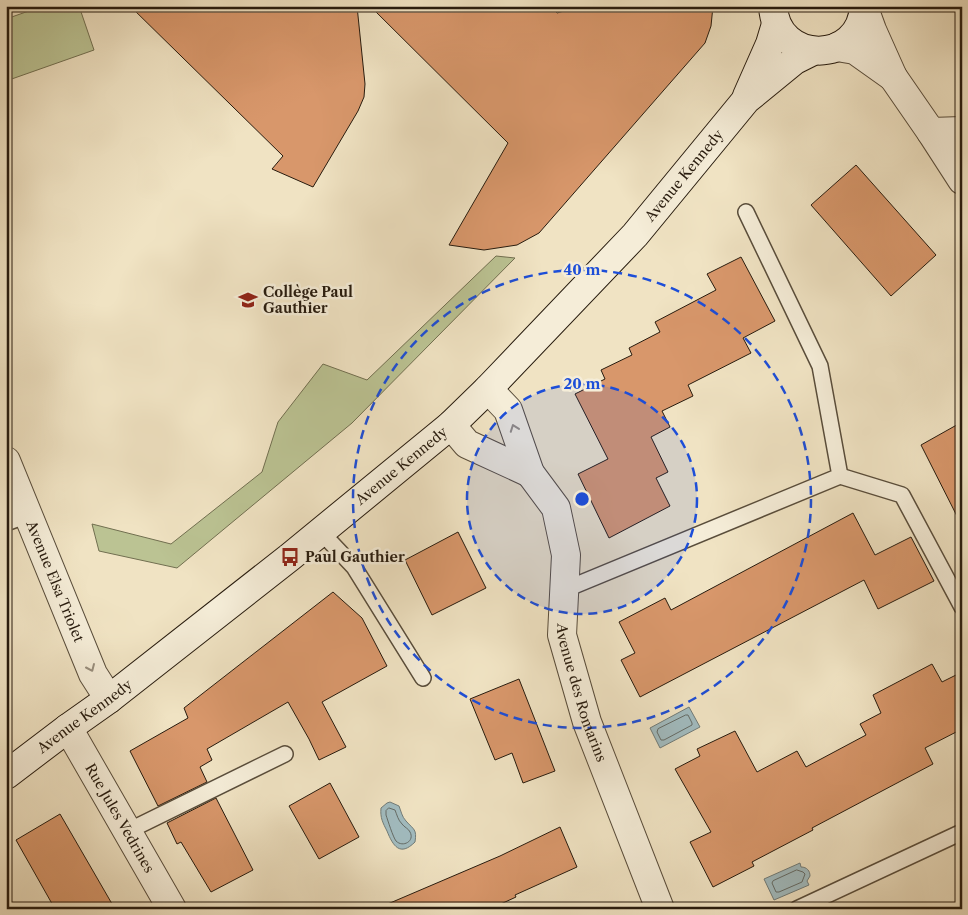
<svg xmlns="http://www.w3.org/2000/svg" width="968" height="915" viewBox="0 0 968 915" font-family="'Libre Caslon Text',serif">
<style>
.green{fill:#bbc393;stroke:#716f50}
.water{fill:#a1bbbf;stroke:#707b78}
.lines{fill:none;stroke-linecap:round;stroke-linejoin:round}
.shore{stroke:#646b66;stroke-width:1}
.building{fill:#d8976b;stroke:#271b0e}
.lane-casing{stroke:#594d3b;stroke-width:18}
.street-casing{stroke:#594d3b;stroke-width:30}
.secondary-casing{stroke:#271b0e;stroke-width:30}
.lane{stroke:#f5edd8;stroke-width:15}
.street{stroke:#f5edd8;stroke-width:28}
.secondary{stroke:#f5edd8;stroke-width:28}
.oneway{stroke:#988e7d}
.ring{fill:none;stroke:#1d4ed8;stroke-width:2.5;stroke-dasharray:9 6}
.labels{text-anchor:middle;stroke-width:5;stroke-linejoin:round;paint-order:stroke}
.street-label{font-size:14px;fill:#271b0e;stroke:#f5edd8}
.poi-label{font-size:14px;font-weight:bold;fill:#271b0e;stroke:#f5edd8;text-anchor:start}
.centre{fill:#1d4ed8;stroke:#f5edd8;stroke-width:2.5}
.ring-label{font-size:15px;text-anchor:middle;font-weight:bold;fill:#1d4ed8;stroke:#f5edd8;stroke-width:5;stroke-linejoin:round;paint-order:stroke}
</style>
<rect width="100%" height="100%" fill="#f0e3c3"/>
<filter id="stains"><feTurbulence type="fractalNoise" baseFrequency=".004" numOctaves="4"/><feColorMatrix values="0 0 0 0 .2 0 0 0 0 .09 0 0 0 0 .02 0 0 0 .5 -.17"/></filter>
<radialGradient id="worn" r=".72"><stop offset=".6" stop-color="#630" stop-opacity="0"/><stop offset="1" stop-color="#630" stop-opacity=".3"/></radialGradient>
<g class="green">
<polygon points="43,6 79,6 94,50 6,81 6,19"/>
<polygon points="496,256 515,258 352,423 177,568 99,551 92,524 171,544 262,472 278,422 323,364 367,380"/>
</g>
<g class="water">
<polygon points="689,707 700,727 660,748 650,728"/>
<path d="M390 802 399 806C401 811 402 817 406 821 414 830 417 829 415 842 400 857 393 846 387 831 383 823 380 818 381 808L387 803Z"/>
<path d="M800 863 801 867C807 867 810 871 810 876L807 881 809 885 774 900 764 879Z"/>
</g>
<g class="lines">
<g class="shore">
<polygon points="686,715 688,715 692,723 692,725 664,740 661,740 657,732 658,729"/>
<path d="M389 808 395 810C397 815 398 820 402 824 404 827 409 829 410 832 415 841 403 848 396 841 393 837 388 821 386 815V811Z"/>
<polygon points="797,870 803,872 805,874 802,882 779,892 776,892 772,883 773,881"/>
</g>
</g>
<g class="building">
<polygon points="130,6 357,6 365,84 364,97 358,111 313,187 272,169 283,156"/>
<polygon points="370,6 550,6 557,13 581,6 713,6 711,26 705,43 539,233 517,245 484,250 449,245 508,143"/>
<polygon points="856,165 936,255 891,296 811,205"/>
<polygon points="741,257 775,321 743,338 751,353 688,385 693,396 662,411 670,427 651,437 668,472 656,478 670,506 609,538 578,474 608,459 575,394 605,379 601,370 632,355 629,348 660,332 655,322 716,290 707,274"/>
<polygon points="962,422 962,526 921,445"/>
<polygon points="853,513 875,555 911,537 934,581 878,609 864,580 640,697 621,660 635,653 619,622 665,598 671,610"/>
<polygon points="458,532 486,588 432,615 405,560"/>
<polygon points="333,592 362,618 387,666 322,702 346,747 319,760 309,739 288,702 207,749 212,760 200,767 207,782 158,806 130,751 188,718 184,708"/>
<polygon points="932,664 942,682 962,672 962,729 925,748 933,764 812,828 813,830 752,862 754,866 713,887 690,842 711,832 675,769 700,756 697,749 735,731 757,772 797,751 806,767 866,735 860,724 881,713 873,695"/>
<polygon points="519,679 555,771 523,783 512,753 495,760 470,699"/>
<polygon points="330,783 359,837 319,859 289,806"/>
<polygon points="216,798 253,870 211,892 181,842 177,844 167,823"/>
<polygon points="60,814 115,909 55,909 16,840"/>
<polygon points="560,827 577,867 515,895 516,897 490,909 376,909 500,856"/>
</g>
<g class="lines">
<g class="lane-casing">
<g id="lane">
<polyline points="840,476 902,495 962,607"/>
<polyline points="6,523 28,515"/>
<polyline points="321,532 354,567 423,678"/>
<polyline points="564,590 840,476 820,366 746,212"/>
<polyline points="128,831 285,754"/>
<polyline points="797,909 962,832"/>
</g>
</g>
<g class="street-casing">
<g id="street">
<polyline points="864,8 872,30 893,77 931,132 962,131"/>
<polyline points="837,47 855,50 893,77"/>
<polyline points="931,132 962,180"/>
<path id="s1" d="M488 389 508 410 530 473 556 508 566 555 562 635 587 722 660 909"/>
<polyline points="451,425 467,444 530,473"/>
<path id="s2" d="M6 461 93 674 109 699"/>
<path id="s3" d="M68 728 172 909"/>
</g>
</g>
<g class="secondary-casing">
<g id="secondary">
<path d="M773 6C776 65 861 66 864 6"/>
<polyline points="747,96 770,44 776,24"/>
<path id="s4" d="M6 775 68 728 109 699 290 557 451 425 488 389 635 235 746 100 795 60 813 51"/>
</g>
</g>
<use href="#lane" class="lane"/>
<use href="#street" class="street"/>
<use href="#secondary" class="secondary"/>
</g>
<defs><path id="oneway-chevron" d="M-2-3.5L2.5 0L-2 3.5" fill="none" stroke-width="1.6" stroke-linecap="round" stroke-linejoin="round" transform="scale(1.25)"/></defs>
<g class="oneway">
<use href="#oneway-chevron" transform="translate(514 428) rotate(-110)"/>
<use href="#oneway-chevron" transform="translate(91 668) rotate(66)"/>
</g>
<circle cx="582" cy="499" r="115" fill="#1d4ed8" fill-opacity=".12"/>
<g class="ring">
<circle cx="582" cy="499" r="115"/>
<circle cx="582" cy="499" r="229"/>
</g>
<defs>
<g id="school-bare" transform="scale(1.5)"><path d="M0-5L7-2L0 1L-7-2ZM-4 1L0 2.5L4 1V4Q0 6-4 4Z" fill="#8f2418" stroke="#f5edd8" stroke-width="2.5" paint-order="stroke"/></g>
<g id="bus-bare" transform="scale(1.5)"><path d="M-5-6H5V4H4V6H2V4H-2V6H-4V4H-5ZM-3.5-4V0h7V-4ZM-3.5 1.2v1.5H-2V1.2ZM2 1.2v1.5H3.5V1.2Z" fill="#8f2418" stroke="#f5edd8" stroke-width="2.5" paint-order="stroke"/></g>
</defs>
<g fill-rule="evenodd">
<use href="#school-bare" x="248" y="300"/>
<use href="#bus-bare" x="290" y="557"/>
</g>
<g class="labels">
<g class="street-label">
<text dy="5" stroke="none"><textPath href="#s4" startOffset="908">Avenue Kennedy</textPath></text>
<text dy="5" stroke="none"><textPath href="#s4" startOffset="502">Avenue Kennedy</textPath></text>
<text dy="5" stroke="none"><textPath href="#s2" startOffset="130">Avenue Elsa Triolet</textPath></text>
<text dy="5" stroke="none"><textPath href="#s1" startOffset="328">Avenue des Romarins</textPath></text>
<text dy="5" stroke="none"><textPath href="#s4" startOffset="98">Avenue Kennedy</textPath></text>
<text dy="5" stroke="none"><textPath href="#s3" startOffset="104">Rue Jules Vedrines</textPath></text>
</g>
<g class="poi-label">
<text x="263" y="297">Collège Paul<tspan x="263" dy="16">Gauthier</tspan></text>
<text x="305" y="562">Paul Gauthier</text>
</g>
</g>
<circle cx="582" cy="499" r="8" class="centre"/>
<g class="ring-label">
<text x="582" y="275">40 m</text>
<text x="582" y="389">20 m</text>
</g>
<rect width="968" height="915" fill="none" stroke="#f0e3c3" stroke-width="25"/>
<rect x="8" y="8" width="953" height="900" fill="none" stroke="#271b0e" stroke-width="2.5"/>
<rect x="12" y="12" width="943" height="890" fill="none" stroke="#271b0e"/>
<rect width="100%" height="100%" filter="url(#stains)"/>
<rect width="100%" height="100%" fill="url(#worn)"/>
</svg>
